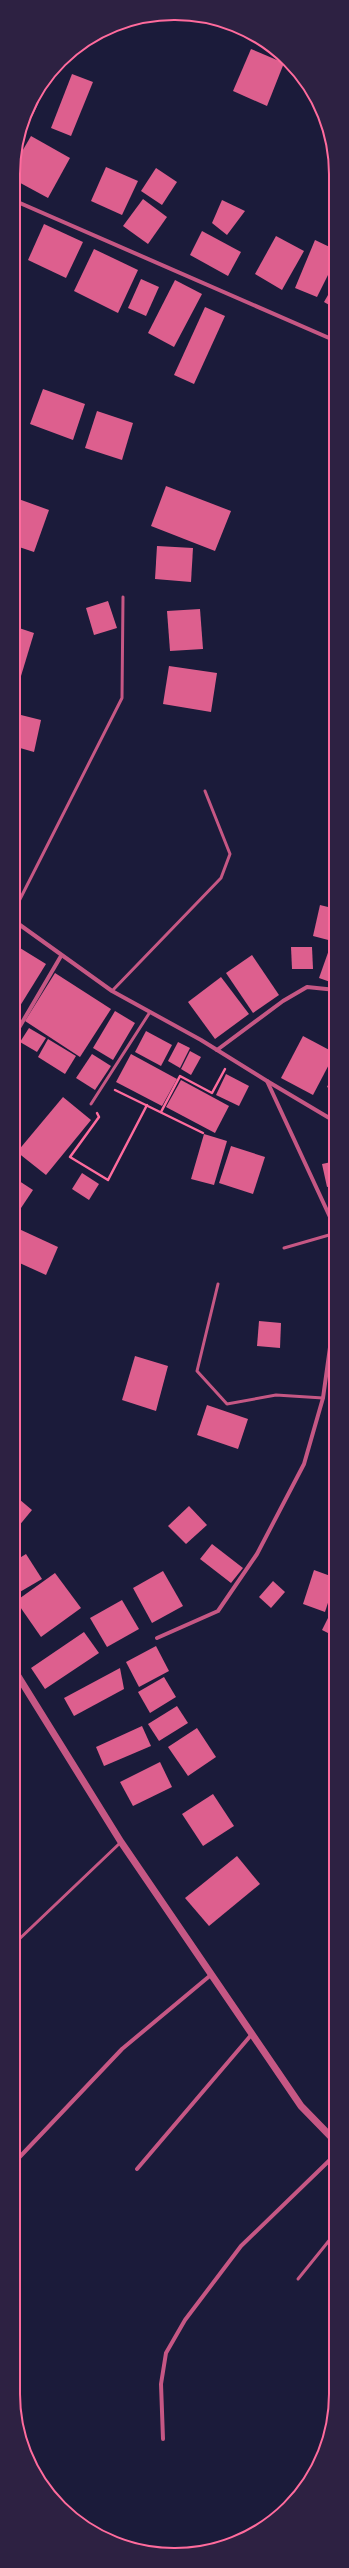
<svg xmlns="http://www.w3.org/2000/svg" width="349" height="2568" viewBox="0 0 349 2568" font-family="'Fira Sans',sans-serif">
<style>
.building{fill:#dd5f8e}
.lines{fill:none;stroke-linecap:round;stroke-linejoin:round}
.path{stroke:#ff6b9d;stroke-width:2.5}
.service{stroke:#c65784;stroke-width:3}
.minor{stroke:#c65784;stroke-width:4}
.tertiary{stroke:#c65784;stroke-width:7}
.rim{fill:none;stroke:#ff6b9d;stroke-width:2}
</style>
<rect width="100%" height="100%" fill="#1b1b3a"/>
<g class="building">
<polygon points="251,49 284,63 267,106 233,91"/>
<polygon points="72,74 93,82 71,136 51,128"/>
<polygon points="33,99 39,102 25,131 23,130"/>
<polygon points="31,136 70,158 48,198 13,179 13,167"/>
<polygon points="106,167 138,181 122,215 91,201"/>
<polygon points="156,168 177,182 162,205 141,191"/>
<polygon points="143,199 167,217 148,244 123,226"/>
<polygon points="222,200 245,211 227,235 212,223"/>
<polygon points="44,224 83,242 66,278 28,260"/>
<polygon points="202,231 241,252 228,276 190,255"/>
<polygon points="276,236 304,251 282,290 255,274"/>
<polygon points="315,240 336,250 336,259 317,297 295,288"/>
<polygon points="94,249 138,270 118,313 74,291"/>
<polygon points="141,279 159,287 146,316 128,308"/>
<polygon points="175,280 202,294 174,347 148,333"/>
<polygon points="336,281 336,309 324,302"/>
<polygon points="205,307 225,316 194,384 174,375"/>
<polygon points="43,389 85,404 73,440 30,424"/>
<polygon points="97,411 133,423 122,460 85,448"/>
<polygon points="166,486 231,511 215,551 151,526"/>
<polygon points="13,497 49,510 34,552 13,545"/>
<polygon points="157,546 193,548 191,582 155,579"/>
<polygon points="108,601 117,628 94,635 86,608"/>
<polygon points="200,609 203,649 170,651 167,611"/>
<polygon points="13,626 34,633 21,676 13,674"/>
<polygon points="169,666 217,673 211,712 163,704"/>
<polygon points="13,713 41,720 34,752 13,746"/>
<polygon points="320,905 336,909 336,942 313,936"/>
<polygon points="291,947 312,947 313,969 292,969"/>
<polygon points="330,947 336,949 336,984 319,978"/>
<polygon points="20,948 46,964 15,1014 13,959"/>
<polygon points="252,955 279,995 253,1013 226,973"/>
<polygon points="55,973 111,1009 80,1057 25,1021"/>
<polygon points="221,977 249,1014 215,1039 188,1002"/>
<polygon points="115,1011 135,1023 113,1060 93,1048"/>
<polygon points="29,1028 46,1038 37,1052 20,1042"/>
<polygon points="146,1031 172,1045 161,1066 135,1052"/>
<polygon points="303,1036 335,1053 313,1095 281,1078"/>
<polygon points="48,1039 76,1056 65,1074 38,1057"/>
<polygon points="178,1042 190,1048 180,1068 168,1061"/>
<polygon points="190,1051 201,1057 191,1075 181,1069"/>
<polygon points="92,1054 111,1066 95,1090 76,1078"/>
<polygon points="131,1054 177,1079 162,1106 116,1082"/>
<polygon points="336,1070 336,1092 327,1087"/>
<polygon points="226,1074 249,1086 239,1106 216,1095"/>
<polygon points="181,1080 229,1106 215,1133 166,1107"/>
<polygon points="63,1097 91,1120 46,1175 17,1152"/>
<polygon points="204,1134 227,1141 214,1185 191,1179"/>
<polygon points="231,1146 265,1157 253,1194 219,1183"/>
<polygon points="336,1161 336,1185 327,1187 322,1164"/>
<polygon points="82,1173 99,1184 89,1200 72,1189"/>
<polygon points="13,1177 33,1190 13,1220"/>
<polygon points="336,1192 336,1215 334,1215 331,1193"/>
<polygon points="19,1229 58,1247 46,1275 13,1260 13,1244"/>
<polygon points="259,1321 281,1323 280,1348 257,1346"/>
<polygon points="135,1356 168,1366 156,1411 122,1400"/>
<polygon points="207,1405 248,1419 238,1449 197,1435"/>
<polygon points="336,1481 336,1490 332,1488"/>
<polygon points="13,1494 32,1510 13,1533"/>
<polygon points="189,1506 207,1525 186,1544 168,1526"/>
<polygon points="212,1544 243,1568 231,1583 200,1559"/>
<polygon points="26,1554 42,1579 13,1596 13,1562"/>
<polygon points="314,1570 336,1578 325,1612 303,1604"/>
<polygon points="163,1571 183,1606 152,1623 133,1588"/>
<polygon points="55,1573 81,1608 41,1637 16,1601"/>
<polygon points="273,1581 285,1592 271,1608 259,1597"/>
<polygon points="122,1600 139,1629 107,1647 90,1618"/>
<polygon points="333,1608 336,1609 336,1637 322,1630"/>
<polygon points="84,1632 99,1653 45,1689 31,1668"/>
<polygon points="156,1646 169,1671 139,1687 126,1662"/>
<polygon points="120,1668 124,1689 74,1716 64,1698"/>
<polygon points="164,1677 176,1697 150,1713 138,1692"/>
<polygon points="177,1706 188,1723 159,1741 148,1724"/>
<polygon points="142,1726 151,1746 104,1766 96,1747"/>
<polygon points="197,1728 216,1757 188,1776 168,1747"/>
<polygon points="160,1762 172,1787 133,1806 120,1782"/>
<polygon points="213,1794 234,1826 203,1846 182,1814"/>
<polygon points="237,1856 260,1884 209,1926 185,1898"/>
</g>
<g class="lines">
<g class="path">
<polyline points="115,1090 203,1133"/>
<polyline points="161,1112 180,1076 212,1093 225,1069"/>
<polyline points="97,1113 99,1117 70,1157 108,1180 147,1105"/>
</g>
<g class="service">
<polyline points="13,913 122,698 123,597"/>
<polyline points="112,991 221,878 230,854 205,791"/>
<polyline points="91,1104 150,1012"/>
<polyline points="284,1248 336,1233"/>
<polyline points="218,1284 197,1371 227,1404 276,1395 323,1398"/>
<polyline points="13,1945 120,1843"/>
<polyline points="298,2279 336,2232"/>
</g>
<g class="minor">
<polyline points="13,200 336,341"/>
<polyline points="13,920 112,991 201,1040 267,1081 336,1230"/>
<polyline points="13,1038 61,956"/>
<polyline points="217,1050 283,1001 307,987 336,990"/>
<polyline points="267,1081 336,1122"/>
<polyline points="157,1638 218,1611 257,1554 304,1464 323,1398 336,1304"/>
<polyline points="13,2164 122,2049 212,1974"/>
<polyline points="137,2169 252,2034"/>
<polyline points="163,2439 161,2384 166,2353 185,2320 241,2246 336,2154"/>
</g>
<polyline class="tertiary" points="13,1668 121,1842 301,2106 336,2142"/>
</g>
<path d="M0 0H349V2568H0ZM174 20H175A154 154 0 0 1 329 174V2394A154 154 0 0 1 175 2548H174A154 154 0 0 1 20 2394V174A154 154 0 0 1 174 20Z" fill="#2d2142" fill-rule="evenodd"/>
<path class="rim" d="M174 20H175A154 154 0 0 1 329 174V2394A154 154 0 0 1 175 2548H174A154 154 0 0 1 20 2394V174A154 154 0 0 1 174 20Z"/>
</svg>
